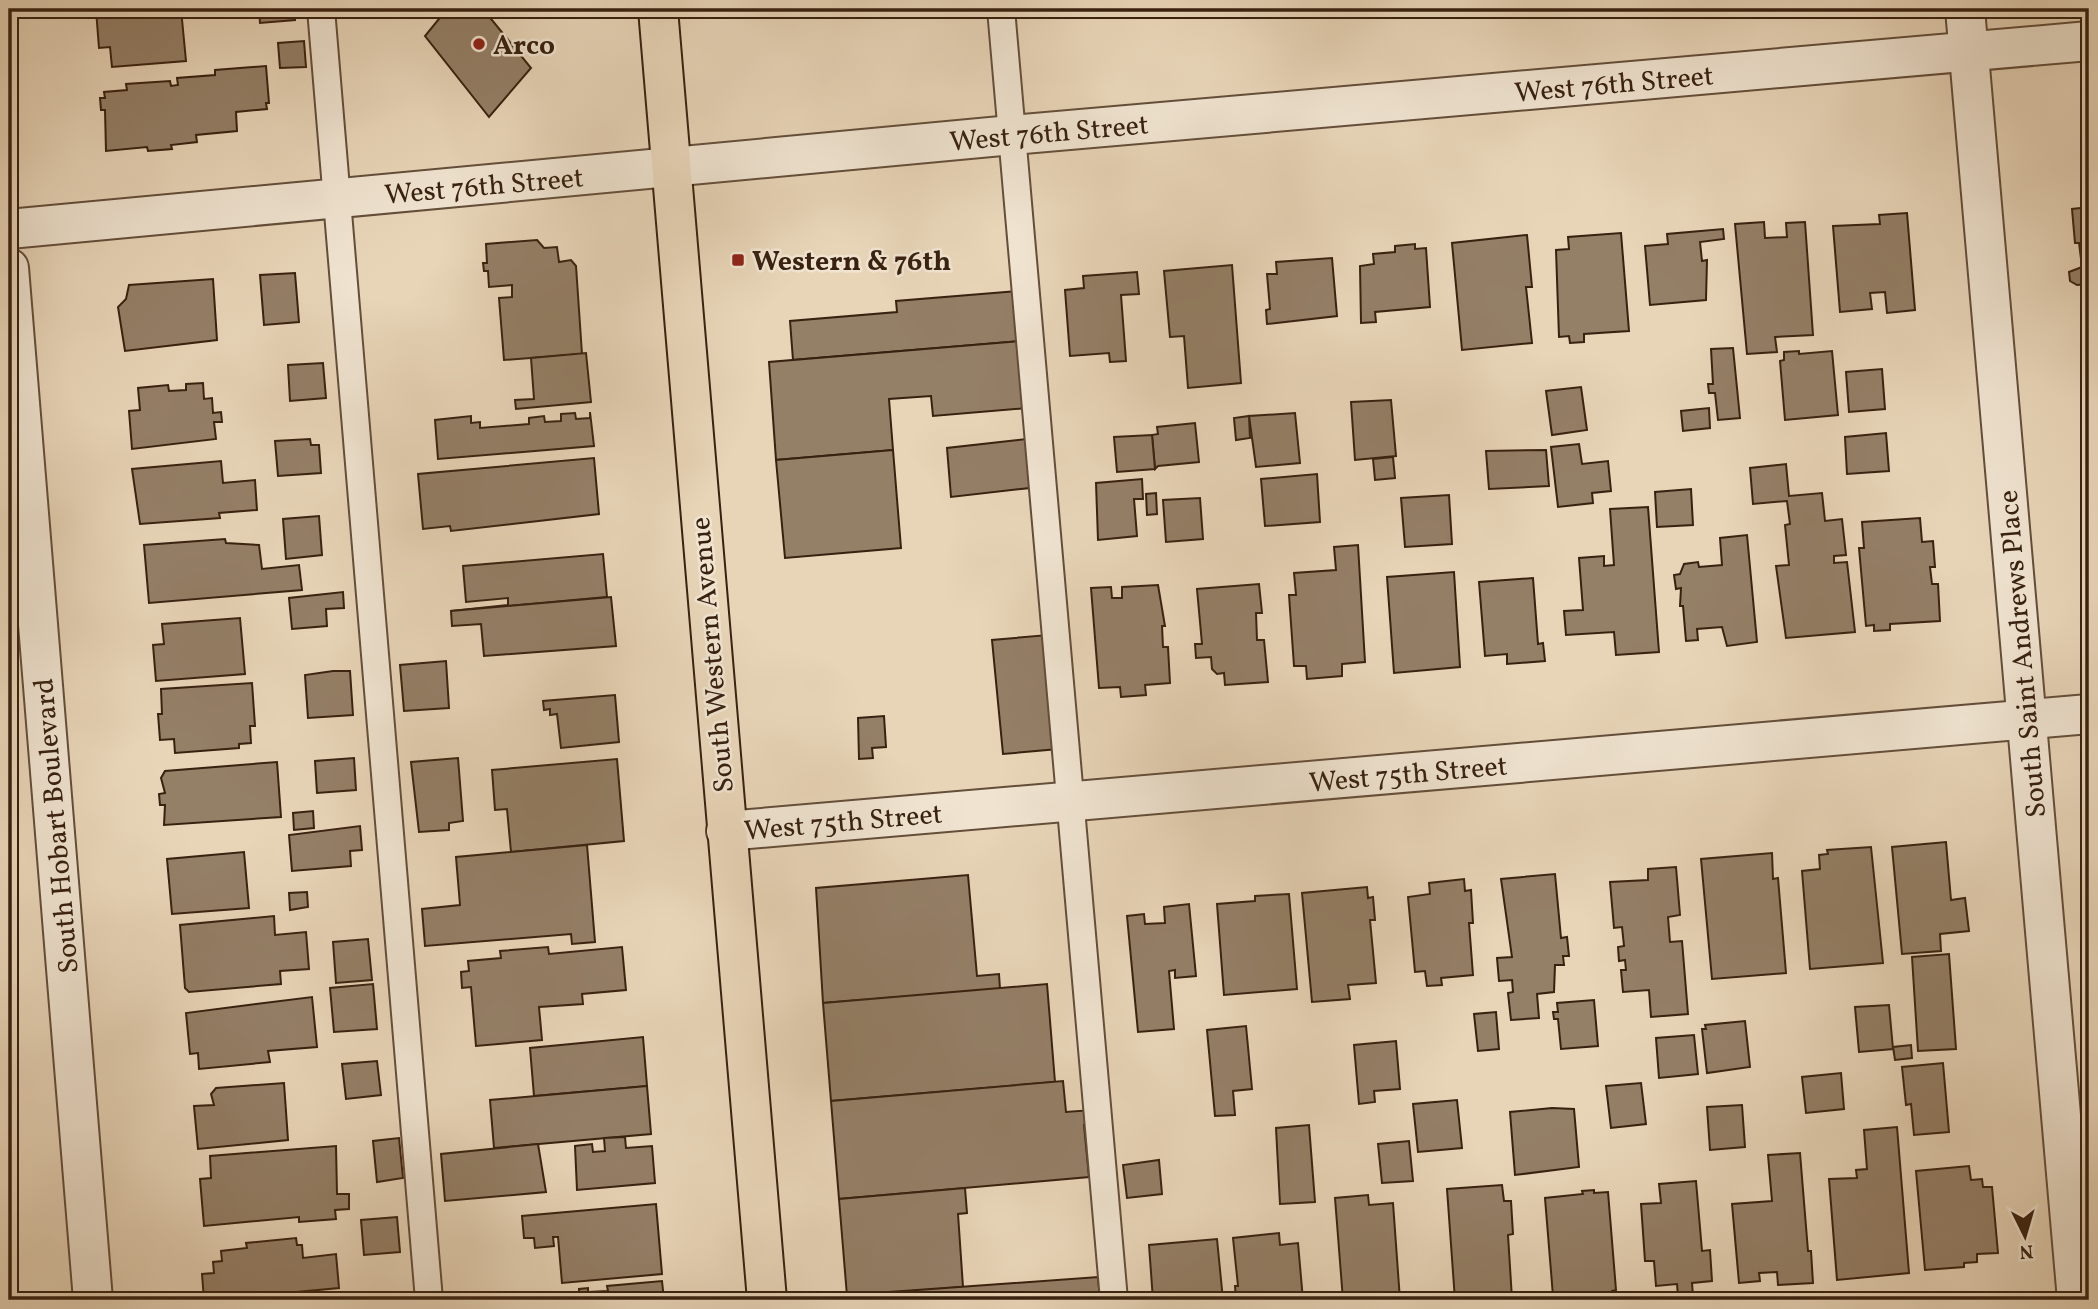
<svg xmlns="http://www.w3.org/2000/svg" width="2098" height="1309" viewBox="0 0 2098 1309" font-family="Vollkorn,serif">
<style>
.building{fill:#947f67;stroke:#382110;stroke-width:2}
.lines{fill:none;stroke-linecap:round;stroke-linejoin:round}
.service-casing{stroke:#644e3a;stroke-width:30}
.minor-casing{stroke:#644e3a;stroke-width:42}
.tertiary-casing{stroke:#644e3a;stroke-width:42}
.primary-casing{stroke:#382110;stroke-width:42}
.service{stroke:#f0e4d1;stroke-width:26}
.minor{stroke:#f0e4d1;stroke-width:38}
.tertiary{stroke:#f0e4d1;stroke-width:38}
.primary{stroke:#e8d5b8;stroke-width:38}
.poi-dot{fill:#8f2418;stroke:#f0e4d1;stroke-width:2.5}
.labels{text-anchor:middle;stroke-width:5;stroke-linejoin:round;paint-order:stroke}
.poi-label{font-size:28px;font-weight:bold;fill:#382110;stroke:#f0e4d1;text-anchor:start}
.street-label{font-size:28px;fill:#382110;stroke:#f0e4d1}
</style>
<rect width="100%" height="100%" fill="#e8d5b8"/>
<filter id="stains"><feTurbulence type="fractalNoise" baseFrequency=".00286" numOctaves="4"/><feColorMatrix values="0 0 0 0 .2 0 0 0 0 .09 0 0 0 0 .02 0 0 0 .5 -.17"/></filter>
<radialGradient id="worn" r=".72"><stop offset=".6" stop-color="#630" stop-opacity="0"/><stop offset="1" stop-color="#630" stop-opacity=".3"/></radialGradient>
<g class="building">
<polygon points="114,9 181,9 186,61 112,67 110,47 99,48 96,10"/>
<polygon points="259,9 294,9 295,20 260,23"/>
<polygon points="447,9 483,9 531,68 489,117 425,36"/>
<polygon points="304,41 306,67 280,68 278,43"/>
<polygon points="266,66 269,103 266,103 267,109 236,112 237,131 196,135 197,142 171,145 172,149 148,151 147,147 106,151 105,110 101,110 100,98 105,98 104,92 127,90 126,84 170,81 171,86 178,85 177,78 215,75 215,70"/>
<polygon points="2089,207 2089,284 2077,285 2070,281 2069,272 2082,267 2079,243 2075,243 2072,209"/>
<polygon points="1907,213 1915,310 1887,313 1885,292 1870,293 1872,309 1840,312 1833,226 1880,224 1879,215"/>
<polygon points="1764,222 1765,238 1787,237 1786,223 1805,222 1813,335 1775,337 1777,352 1747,354 1735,224"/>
<polygon points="1723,229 1724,239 1700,242 1702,261 1707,260 1706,300 1650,305 1645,246 1668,244 1667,234"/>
<polygon points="1621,233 1629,331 1584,334 1584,342 1570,343 1569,336 1559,337 1556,250 1569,249 1568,237"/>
<polygon points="1527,235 1532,287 1526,287 1532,343 1462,350 1452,243"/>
<polygon points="537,240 544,248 557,247 559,262 571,260 576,266 582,354 504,360 499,298 512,297 512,285 489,287 488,271 484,271 483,263 487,263 486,244"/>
<polygon points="1415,244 1415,249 1426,248 1430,307 1375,312 1376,322 1361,323 1360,266 1374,264 1373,254 1395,252 1395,246"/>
<polygon points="1332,258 1337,316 1267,324 1266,310 1270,309 1267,274 1277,274 1276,262"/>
<polygon points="1232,265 1241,383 1188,388 1184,336 1170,337 1164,271"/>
<polygon points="1137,272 1139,294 1121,295 1126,361 1110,362 1109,353 1070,356 1065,290 1084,288 1083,276"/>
<polygon points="295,273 299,322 264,325 260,275"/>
<polygon points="213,279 217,340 125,351 118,307 126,299 129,285"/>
<polygon points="1019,291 1022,341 793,360 790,321 897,312 896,301"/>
<polygon points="1022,341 1028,408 933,416 931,396 889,399 893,450 776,460 769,362"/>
<polygon points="1733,348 1740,418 1718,420 1715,393 1709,393 1708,384 1713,384 1711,349"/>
<polygon points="1799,351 1799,354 1832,351 1838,415 1785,420 1780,361 1784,360 1784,352"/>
<polygon points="586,353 591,402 516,409 515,400 534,399 531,358"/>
<polygon points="323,363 326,398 290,401 288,365"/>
<polygon points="1882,369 1885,409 1849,412 1846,372"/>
<polygon points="203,383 204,399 212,398 213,413 221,412 222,422 214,422 216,439 132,449 129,411 140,410 138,388 168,385 169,391 186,390 186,384"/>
<polygon points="1581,387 1587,430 1552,435 1546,391"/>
<polygon points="1391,400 1396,456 1355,460 1351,402"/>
<polygon points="1709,408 1710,428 1683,431 1681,411"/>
<polygon points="590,412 594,446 438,459 435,420 471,416 471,423 480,422 480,428 529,424 529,418 544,416 545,422 561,421 561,414 575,413 576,419 590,418"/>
<polygon points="1295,413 1300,463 1256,467 1249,416"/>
<polygon points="1249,416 1250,438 1236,440 1234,418"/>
<polygon points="1195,423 1199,462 1158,466 1155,469 1152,435 1158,434 1157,427"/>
<polygon points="1886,433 1889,471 1847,474 1845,437"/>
<polygon points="1152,435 1155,469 1117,472 1114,437"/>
<polygon points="310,439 311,445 319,445 321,473 278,476 275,441"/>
<polygon points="1026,439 1030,488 951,497 947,448"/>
<polygon points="1579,444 1582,464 1608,461 1611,491 1592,493 1593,503 1558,507 1551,447"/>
<polygon points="893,450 901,548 785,558 776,460"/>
<polygon points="1546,450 1549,486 1489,489 1486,451"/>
<polygon points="1393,457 1395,478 1375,480 1373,459"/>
<polygon points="594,458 599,514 451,531 450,526 423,529 418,474"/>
<polygon points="221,461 223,483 255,480 257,510 219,513 220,518 140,524 132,469"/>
<polygon points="1786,464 1789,496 1822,493 1825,521 1842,519 1846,555 1834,556 1834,563 1847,562 1855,632 1786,638 1776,566 1789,565 1785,525 1790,524 1787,501 1753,504 1750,468"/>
<polygon points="1317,474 1320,522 1265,526 1261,479"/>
<polygon points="1142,479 1143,499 1134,499 1137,536 1098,540 1096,483"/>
<polygon points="1691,489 1693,525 1657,527 1655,492"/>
<polygon points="1156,493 1157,514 1147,515 1146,494"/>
<polygon points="1449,495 1452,544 1405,547 1401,498"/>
<polygon points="1200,498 1203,539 1166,542 1163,500"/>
<polygon points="1648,507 1659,652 1616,655 1614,632 1566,635 1564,611 1583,610 1579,558 1604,556 1604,566 1614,565 1610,509"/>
<polygon points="319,516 322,555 286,559 283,519"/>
<polygon points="1920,518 1922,542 1933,541 1935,567 1930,567 1932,584 1938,584 1940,621 1890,624 1890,630 1874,631 1874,625 1866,626 1859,548 1864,548 1862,522"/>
<polygon points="1747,535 1757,642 1727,646 1722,627 1697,629 1698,640 1686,641 1683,606 1680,606 1681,588 1676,589 1674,575 1680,574 1684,564 1698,562 1699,567 1722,565 1720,538"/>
<polygon points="225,539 226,543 259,545 262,569 299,565 302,590 149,603 144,545"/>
<polygon points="1358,545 1365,662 1342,664 1342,676 1307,679 1306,666 1294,666 1289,595 1296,595 1294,573 1336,570 1334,547"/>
<polygon points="603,554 607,597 451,611 508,605 508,598 466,602 463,566"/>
<polygon points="1454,572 1460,667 1394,673 1387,577"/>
<polygon points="1533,578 1538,644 1543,643 1545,661 1507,664 1507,654 1485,656 1479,582"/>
<polygon points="1259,584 1262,613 1256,613 1257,640 1264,640 1268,682 1225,685 1224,673 1217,674 1212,669 1211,657 1196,658 1195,644 1202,644 1197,589"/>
<polygon points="1158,585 1165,626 1162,626 1163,647 1168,647 1170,683 1145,685 1146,695 1121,697 1120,687 1099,688 1091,588 1111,587 1112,598 1122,598 1122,587"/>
<polygon points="343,592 344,608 326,609 327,626 292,629 289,598"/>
<polygon points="611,597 616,646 484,656 481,624 452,626 451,611"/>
<polygon points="240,618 245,674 156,681 153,645 164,644 162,624"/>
<polygon points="1048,635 1058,749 1003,754 992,640"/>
<polygon points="446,661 449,708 404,711 400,665"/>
<polygon points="333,671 350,671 353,715 308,718 305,675"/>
<polygon points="252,683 255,726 250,726 251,743 239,744 239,748 175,753 174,739 160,740 158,714 162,714 161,689"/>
<polygon points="615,695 619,742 561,748 557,714 550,715 550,709 544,710 543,701"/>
<polygon points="884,716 886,747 872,748 873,758 859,759 858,718"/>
<polygon points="354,758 356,790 317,793 315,761"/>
<polygon points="458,758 463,821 449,823 449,830 419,832 411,762"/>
<polygon points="617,759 624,841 511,852 507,809 495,810 492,770"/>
<polygon points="277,762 281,817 164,825 165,805 160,805 159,794 165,793 161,778 165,771"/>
<polygon points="313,811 314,828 294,830 293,813"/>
<polygon points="360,826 362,850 350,851 351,866 292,871 289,835"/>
<polygon points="1946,842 1951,900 1965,898 1969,931 1940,934 1941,951 1902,954 1892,847"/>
<polygon points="587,845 595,942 572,944 571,934 425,946 422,909 460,905 456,857"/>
<polygon points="1871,847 1883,963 1810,969 1802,871 1820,869 1819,855 1828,854 1827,850"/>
<polygon points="244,852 249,908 172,914 167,859"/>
<polygon points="1772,853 1773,879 1778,878 1786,973 1712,979 1701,859"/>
<polygon points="1676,867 1680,915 1668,917 1670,942 1682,941 1688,1014 1651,1017 1649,990 1623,992 1621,970 1626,970 1625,960 1619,961 1618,947 1624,946 1622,927 1614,928 1610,882 1648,880 1648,869"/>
<polygon points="1555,874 1561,938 1567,937 1569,956 1563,956 1564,965 1555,965 1554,992 1537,994 1539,1018 1511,1020 1508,993 1513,992 1512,980 1499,981 1497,958 1512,957 1501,879"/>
<polygon points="968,875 977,976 999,974 1000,989 823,1003 816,888"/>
<polygon points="1464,879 1465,891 1471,890 1473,923 1469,923 1473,975 1441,978 1442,985 1427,986 1425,971 1415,972 1408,897 1430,894 1429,883"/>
<polygon points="1367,887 1368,898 1373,897 1375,920 1370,920 1376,983 1348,985 1350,999 1312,1002 1302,893"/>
<polygon points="307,892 308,907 290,910 289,893"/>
<polygon points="1289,894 1297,989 1224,995 1217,904 1255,901 1255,896"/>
<polygon points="1189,904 1196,976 1175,978 1175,970 1169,971 1174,1029 1138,1032 1127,916 1144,914 1145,924 1165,923 1164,907"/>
<polygon points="274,916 275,935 306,932 309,969 280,971 281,984 189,992 185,988 180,925"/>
<polygon points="368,939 372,980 336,983 333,942"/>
<polygon points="548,947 549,954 622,947 626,990 582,994 583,1004 539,1007 542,1040 476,1046 471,987 462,988 461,972 469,971 468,961 501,958 500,951"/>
<polygon points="1949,954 1956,1049 1918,1051 1912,957"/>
<polygon points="373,984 377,1029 334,1032 330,988"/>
<polygon points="1047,984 1055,1082 831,1101 823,1003"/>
<polygon points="312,997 317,1047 268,1051 270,1062 199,1069 198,1053 190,1054 186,1013"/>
<polygon points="1594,1000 1598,1046 1561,1049 1558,1019 1554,1019 1553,1012 1558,1012 1557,1003"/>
<polygon points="1889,1005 1893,1049 1859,1052 1855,1007"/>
<polygon points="1496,1012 1499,1049 1478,1051 1474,1014"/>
<polygon points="1745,1021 1750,1067 1707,1073 1702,1029 1706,1029 1705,1025"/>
<polygon points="1246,1026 1252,1089 1233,1091 1235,1115 1215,1116 1207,1030"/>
<polygon points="1694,1035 1698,1074 1659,1078 1656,1038"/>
<polygon points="643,1037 647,1086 534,1096 530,1048"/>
<polygon points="1396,1041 1400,1089 1374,1091 1375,1102 1359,1104 1354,1045"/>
<polygon points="1911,1045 1912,1058 1895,1060 1893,1047"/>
<polygon points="377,1061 381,1095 346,1099 342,1064"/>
<polygon points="1943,1063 1949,1132 1914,1135 1911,1104 1906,1105 1902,1067"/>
<polygon points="1841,1073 1844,1109 1806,1113 1802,1077"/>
<polygon points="1063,1081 1066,1112 1092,1110 1093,1124 1084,1125 1089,1177 839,1199 831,1101"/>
<polygon points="284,1083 288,1140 198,1149 194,1106 214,1105 211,1094 216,1088"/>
<polygon points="1641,1083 1646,1124 1611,1128 1606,1086"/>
<polygon points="647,1086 651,1134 494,1148 490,1100"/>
<polygon points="1457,1100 1462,1148 1418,1152 1413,1104"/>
<polygon points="1742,1105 1745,1147 1710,1150 1707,1107"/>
<polygon points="1552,1108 1574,1109 1579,1167 1515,1175 1510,1112"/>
<polygon points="1309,1125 1315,1202 1280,1204 1276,1128"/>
<polygon points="1897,1127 1909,1273 1837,1280 1829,1179 1857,1178 1856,1170 1867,1169 1864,1130"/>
<polygon points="625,1137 626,1148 652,1146 655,1183 577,1190 575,1146 592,1144 593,1152 605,1151 604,1138"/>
<polygon points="399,1138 403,1178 377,1182 373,1141"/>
<polygon points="1409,1141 1413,1181 1382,1183 1378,1144"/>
<polygon points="538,1144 546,1192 445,1201 441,1154"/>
<polygon points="336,1146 337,1194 349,1194 349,1209 335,1210 336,1219 299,1222 299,1217 204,1226 200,1179 211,1178 210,1156"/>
<polygon points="1800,1153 1808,1251 1811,1251 1813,1283 1778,1285 1777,1272 1759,1273 1760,1281 1739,1283 1732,1204 1772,1201 1768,1155"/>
<polygon points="1159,1160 1162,1194 1127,1198 1123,1165"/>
<polygon points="1969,1166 1971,1180 1982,1179 1983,1187 1992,1187 1998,1253 1977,1254 1977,1262 1964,1263 1964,1267 1925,1270 1916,1171"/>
<polygon points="1696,1181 1702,1251 1710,1250 1712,1281 1692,1283 1693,1296 1678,1297 1677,1284 1656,1286 1654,1261 1645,1261 1641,1204 1661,1203 1659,1184"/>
<polygon points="1502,1185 1504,1201 1511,1201 1513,1234 1508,1235 1512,1299 1455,1300 1447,1189"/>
<polygon points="965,1188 967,1213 958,1214 963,1287 847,1296 839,1199"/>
<polygon points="1594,1190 1594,1193 1608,1192 1616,1290 1612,1291 1613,1300 1574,1300 1574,1294 1553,1296 1545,1198 1583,1194 1582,1191"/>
<polygon points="1368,1195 1369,1205 1393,1203 1400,1300 1343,1300 1335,1198"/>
<polygon points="656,1204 662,1274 562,1283 558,1237 553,1237 554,1246 535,1248 534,1238 524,1238 522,1216"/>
<polygon points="397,1217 400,1252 364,1255 361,1220"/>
<polygon points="1279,1233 1280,1245 1298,1243 1303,1300 1236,1300 1235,1286 1238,1286 1233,1238"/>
<polygon points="296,1238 297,1245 302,1245 303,1258 336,1254 339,1288 276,1294 277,1300 204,1300 202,1274 214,1273 213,1262 222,1261 221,1251 247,1248 246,1243"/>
<polygon points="1217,1239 1223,1300 1153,1300 1149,1245"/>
<polygon points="1098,1277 1100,1300 877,1300 876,1293"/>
<polygon points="662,1281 664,1300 507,1300 579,1294 579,1289 588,1288 588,1292 608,1291 607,1286"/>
<polygon points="403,1295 403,1300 368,1300 367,1299"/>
</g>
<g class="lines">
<g class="service-casing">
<g id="service">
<polyline points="321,9 429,1300"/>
<polyline points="1001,9 1114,1300"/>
</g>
</g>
<g class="minor-casing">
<g id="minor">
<polyline points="1965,9 2077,1300"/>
<polyline points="9,268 93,1300"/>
<polyline points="726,831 2089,714"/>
</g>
</g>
<g class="tertiary-casing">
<polyline id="tertiary" points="9,229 1012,135 2089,41"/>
</g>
<g class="primary-casing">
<polyline id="primary" points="658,9 767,1300"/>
</g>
<use href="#service" class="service"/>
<use href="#minor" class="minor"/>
<use href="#tertiary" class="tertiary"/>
<use href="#primary" class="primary"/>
</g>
<g class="poi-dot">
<circle cx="479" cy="44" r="7"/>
<rect x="731" y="253" width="14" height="14" rx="3.5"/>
</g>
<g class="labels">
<g class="poi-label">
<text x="493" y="54">Arco</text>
<text x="752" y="270">Western &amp; 76th</text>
</g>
<g class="street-label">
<text transform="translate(1614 83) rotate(-5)" y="10">West 76th Street</text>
<text transform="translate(1049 132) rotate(-5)" y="10">West 76th Street</text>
<text transform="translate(484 185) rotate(-5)" y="10">West 76th Street</text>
<text transform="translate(2021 654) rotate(-95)" y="10">South Saint Andrews Place</text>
<text transform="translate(711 655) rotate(-95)" y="10">South Western Avenue</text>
<text transform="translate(1408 773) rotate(-5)" y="10">West 75th Street</text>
<text transform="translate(843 821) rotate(-5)" y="10">West 75th Street</text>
<text transform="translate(55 826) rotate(-95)" y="10">South Hobart Boulevard</text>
</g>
</g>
<rect width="2098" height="1309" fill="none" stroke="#e8d5b8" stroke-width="35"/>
<rect x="10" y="10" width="2077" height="1288" fill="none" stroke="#382110" stroke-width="3.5"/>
<rect x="18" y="18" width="2063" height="1274" fill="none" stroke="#382110" stroke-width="2"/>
<g transform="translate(2025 1236) rotate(175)" stroke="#f0e4d1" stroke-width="5" paint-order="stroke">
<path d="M0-5L12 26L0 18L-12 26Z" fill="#382110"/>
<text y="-10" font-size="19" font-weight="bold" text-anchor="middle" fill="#382110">N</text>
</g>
<rect width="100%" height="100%" filter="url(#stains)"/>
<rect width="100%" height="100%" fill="url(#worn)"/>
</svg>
